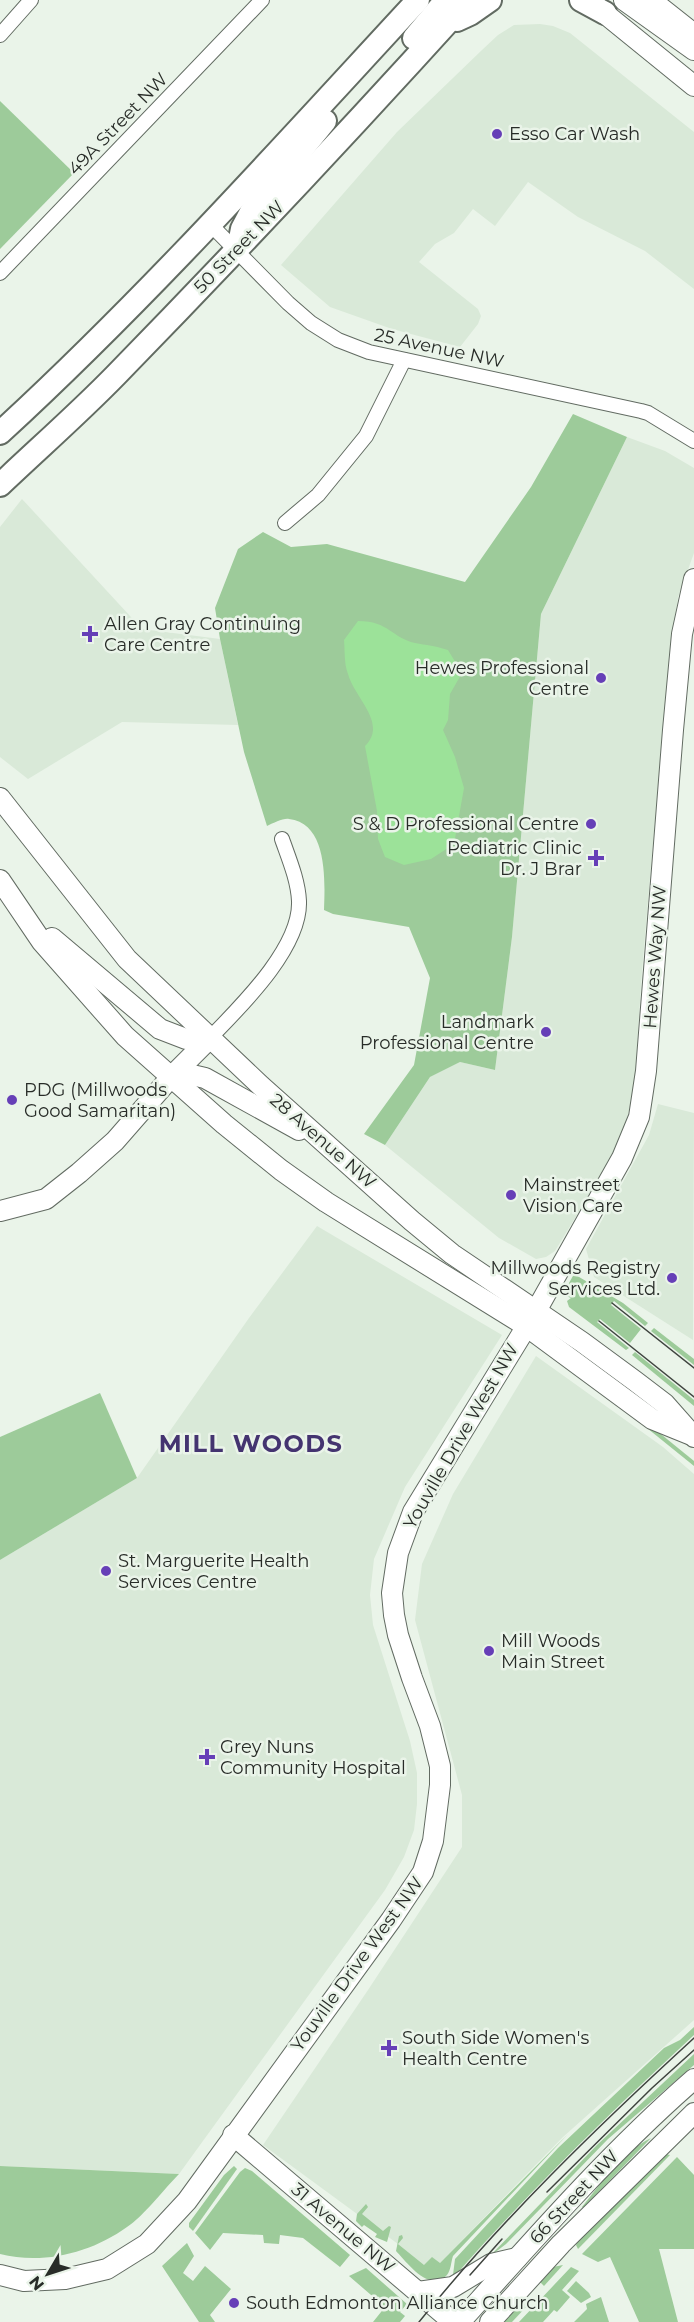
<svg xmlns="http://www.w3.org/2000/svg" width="694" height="2322" viewBox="0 0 694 2322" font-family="Montserrat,sans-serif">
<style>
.built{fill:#d9e9d8}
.green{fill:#9dcb9a}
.water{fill:#9ce299}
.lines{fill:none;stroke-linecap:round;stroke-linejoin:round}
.street-casing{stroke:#626b62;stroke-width:16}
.secondary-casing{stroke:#626b62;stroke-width:22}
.primary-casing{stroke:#626b62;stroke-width:26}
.street{stroke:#fff;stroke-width:14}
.secondary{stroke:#fff;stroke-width:20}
.primary{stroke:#fff;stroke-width:22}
.tram{stroke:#3f443f;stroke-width:1.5}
.poi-dot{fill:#663fb7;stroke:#eaf4e9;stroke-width:2}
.labels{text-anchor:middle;stroke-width:5;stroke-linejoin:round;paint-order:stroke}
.street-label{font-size:18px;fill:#282c28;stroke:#eaf4e9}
.poi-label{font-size:18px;fill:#282c28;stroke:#eaf4e9;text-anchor:start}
.district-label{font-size:24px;font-weight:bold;letter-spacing:1.5px;fill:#443470;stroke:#eaf4e9}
</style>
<rect width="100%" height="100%" fill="#eaf4e9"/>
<g class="built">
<polygon points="540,24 553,26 570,33 694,132 694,289 645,251 578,217 528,182 495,226 473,209 454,233 435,244 419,262 478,309 481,316 478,324 460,347 392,329 330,307 281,265 397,132 482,50 498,35 514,25"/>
<polygon points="627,437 665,451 694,468 694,553 678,597 666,691 642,971 634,1091 622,1137 586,1200 555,1251 546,1257 536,1259 499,1238 385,1145 430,1077 460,1062 495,1070 512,937 541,614"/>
<polygon points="22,499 142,629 220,639 238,725 122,722 28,779 0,757 0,527"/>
<polygon points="658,1104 694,1113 693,1340 594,1277 586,1249 649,1135"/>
<polygon points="317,1226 502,1335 405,1487 374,1559 370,1595 373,1625 410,1741 417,1773 417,1804 414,1830 404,1857 385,1890 179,2174 0,2166 0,1560 137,1478 249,1318"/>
<polygon points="536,1356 663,1447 694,1474 694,2020 563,2137 440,2263 424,2266 398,2244 263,2145 368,1990 462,1847 462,1795 415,1620 422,1564 453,1494"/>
</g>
<g class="green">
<polygon points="0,101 74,173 0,249"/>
<path d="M573 414 627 437 541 614 512 937 495 1070 460 1062 430 1077 385 1145 364 1134 414 1065 430 978 409 927 333 914 324 910C325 882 328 823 289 819 283 818 274 823 267 826L244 752 220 639 215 608 238 549 263 532 291 547 327 544 465 582 531 487Z"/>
<polygon points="574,1274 623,1303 648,1323 645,1326 614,1301 611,1305 641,1329 630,1343 600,1319 597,1322 629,1348 626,1350 569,1307 567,1301 571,1298 566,1296 569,1283"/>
<polygon points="654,1328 694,1359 694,1365 651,1331"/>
<polygon points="635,1352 694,1400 694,1406 632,1355"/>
<polygon points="100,1393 137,1478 0,1560 0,1437"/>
<polygon points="616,1403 646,1422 694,1461 694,1466"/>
<path d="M694 2027V2035C611 2112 529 2191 454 2277L453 2275 455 2259 558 2148 664 2048 680 2040Z"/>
<polygon points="694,2054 694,2065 608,2139 506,2244 489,2257 597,2145"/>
<path d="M568 2134 453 2256C451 2262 451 2270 447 2275 429 2294 406 2261 396 2251L399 2236 402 2235 403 2238 398 2244 424 2265 432 2257 440 2263Z"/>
<path d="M651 2138 583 2208 582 2207C602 2182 622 2152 651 2138Z"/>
<polygon points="666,2154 670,2155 578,2249 576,2245 580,2238"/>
<polygon points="677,2157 694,2175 694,2249 659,2249 678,2322 639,2322 610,2257 598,2262 582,2254"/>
<path d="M0 2166 179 2174C164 2189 144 2216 127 2227 91 2253 43 2265 0 2254Z"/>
<polygon points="234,2166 237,2169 193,2231 189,2227 189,2223 224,2175"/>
<polygon points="245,2168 252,2171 350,2255 340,2267 303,2238 280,2235 279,2244 264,2243 263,2235 223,2233 210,2250 195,2233 240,2172"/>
<polygon points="366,2204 368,2207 362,2214 383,2231 389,2226 391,2227 387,2242 375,2237 377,2234 364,2225 362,2227 356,2221 357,2214"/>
<polygon points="187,2243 194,2256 183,2273 193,2281 205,2266 231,2289 210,2315 215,2322 199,2322 162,2266"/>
<polygon points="563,2265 544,2286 539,2281 553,2267"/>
<polygon points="571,2267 579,2271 562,2290 570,2297 557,2312 554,2310 543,2322 519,2322"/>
<polygon points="366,2268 407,2304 400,2312 405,2316 400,2322 373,2322 385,2307 349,2276"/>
<polygon points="576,2281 589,2293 591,2297 581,2303 567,2291"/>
<polygon points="601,2297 609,2322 574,2322 587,2309 586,2304"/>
<polygon points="521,2301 527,2306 512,2322 504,2322"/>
</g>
<path class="water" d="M358 621C389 621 392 638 415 643 426 645 436 646 448 650L462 673 450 694 448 720 443 730 455 757 464 788 454 844 431 859 404 865 385 857 378 839 377 811 365 746C388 723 355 699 348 674 344 664 345 651 344 640Z"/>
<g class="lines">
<g class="street-casing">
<g id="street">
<polyline points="0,35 31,0"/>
<polyline points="211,225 288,303 311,323 338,340 369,352 641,411 648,413 694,441"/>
<polyline points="0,273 262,0"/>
<polyline points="285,523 318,495 366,436 404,360"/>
<path d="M210 1038C240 1007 301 948 299 901 298 880 289 859 282 839"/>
</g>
</g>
<g class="secondary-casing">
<g id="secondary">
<polyline points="624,0 694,50"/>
<polyline points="651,0 694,34"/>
<polyline points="593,4 694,86"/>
<polyline points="0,798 127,959 261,1086 412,1221 452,1254 582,1342 635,1381 665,1404 694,1437"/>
<polyline points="0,880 42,942 125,1036 224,1124 281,1170 326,1202 526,1326 652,1419 689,1434"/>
<polyline points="52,938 160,1029 186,1039 210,1038"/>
<polyline points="171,1077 188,1074 205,1078 299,1130"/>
<polyline points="0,1211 46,1199 79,1173 115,1141 171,1077 210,1038"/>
<polyline points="233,2135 453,2322"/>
<polyline points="0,2275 24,2281 65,2279 107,2269 147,2244 187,2201 391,1920 423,1872 433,1841 440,1785 440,1766 430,1726 412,1678 398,1635 394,1615 392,1593 398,1553 413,1512 536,1311 622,1158 639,1117 646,1071 673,730 682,634 694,579"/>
<polyline points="418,2292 453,2287 491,2264 517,2258"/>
<path d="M460 2322C535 2238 609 2153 694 2079"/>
<polyline points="490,2322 561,2244 694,2113"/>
</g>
</g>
<g class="primary-casing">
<g id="primary">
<polyline points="581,0 605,13"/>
<polyline points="651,0 652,1"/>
<polyline points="457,20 470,14 490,0"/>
<polyline points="414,38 446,0"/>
<polyline points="240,239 242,229 251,212 325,121"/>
<path d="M0 433C148 297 282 147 418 0"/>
<path d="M0 485C39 448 79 413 116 375 236 252 353 127 468 0"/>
</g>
</g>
<use href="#street" class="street"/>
<use href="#secondary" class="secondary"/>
<use href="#primary" class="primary"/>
<g class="tram">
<polyline points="612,1303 694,1368"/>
<polyline points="599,1321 694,1397"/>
<polyline points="547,2192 652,2088 694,2050"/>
<polyline points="470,2275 502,2239"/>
<path d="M419 2322C502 2219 597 2127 694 2038"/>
</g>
</g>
<g class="poi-dot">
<circle cx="497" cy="134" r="6"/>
<path d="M87 625h6v6h6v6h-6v6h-6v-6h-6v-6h6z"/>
<circle cx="601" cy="678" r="6"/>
<circle cx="591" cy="824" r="6"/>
<path d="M593 849h6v6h6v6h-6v6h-6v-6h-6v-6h6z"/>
<circle cx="546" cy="1032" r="6"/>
<circle cx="12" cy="1100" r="6"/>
<circle cx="511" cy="1195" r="6"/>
<circle cx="672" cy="1278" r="6"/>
<circle cx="106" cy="1571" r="6"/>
<circle cx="489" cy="1651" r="6"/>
<path d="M204 1748h6v6h6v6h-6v6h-6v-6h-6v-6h6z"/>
<path d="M386 2039h6v6h6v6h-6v6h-6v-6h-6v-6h6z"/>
<circle cx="234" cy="2303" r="6"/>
</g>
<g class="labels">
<g class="street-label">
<text transform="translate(118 124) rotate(-46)" y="6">49A Street NW</text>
<text transform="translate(239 247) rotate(-46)" y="6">50 Street NW</text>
<text transform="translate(439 348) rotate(12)" y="6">25 Avenue NW</text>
<text transform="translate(655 957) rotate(-86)" y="6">Hewes Way NW</text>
<text transform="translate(323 1141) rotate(41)" y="6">28 Avenue NW</text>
<text transform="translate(461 1436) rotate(-60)" y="6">Youville Drive West NW</text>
<text transform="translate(357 1964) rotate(-54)" y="6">Youville Drive West NW</text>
<text transform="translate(574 2197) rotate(-47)" y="6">66 Street NW</text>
<text transform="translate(343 2228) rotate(40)" y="6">31 Avenue NW</text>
</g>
<g class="poi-label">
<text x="509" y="140">Esso Car Wash</text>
<text x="104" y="630">Allen Gray Continuing<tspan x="104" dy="21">Care Centre</tspan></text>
<text x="589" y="674" text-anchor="end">Hewes Professional<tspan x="589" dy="21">Centre</tspan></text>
<text x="579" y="830" text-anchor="end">S &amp; D Professional Centre</text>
<text x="582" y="854" text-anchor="end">Pediatric Clinic<tspan x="582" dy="21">Dr. J Brar</tspan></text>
<text x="534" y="1028" text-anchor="end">Landmark<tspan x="534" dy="21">Professional Centre</tspan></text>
<text x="24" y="1096">PDG (Millwoods<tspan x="24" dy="21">Good Samaritan)</tspan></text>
<text x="523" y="1191">Mainstreet<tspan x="523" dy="21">Vision Care</tspan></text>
<text x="660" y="1274" text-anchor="end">Millwoods Registry<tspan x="660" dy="21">Services Ltd.</tspan></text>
<text x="118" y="1567">St. Marguerite Health<tspan x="118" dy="21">Services Centre</tspan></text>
<text x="501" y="1647">Mill Woods<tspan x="501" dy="21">Main Street</tspan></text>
<text x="220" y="1753">Grey Nuns<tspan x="220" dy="21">Community Hospital</tspan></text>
<text x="402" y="2044">South Side Women's<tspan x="402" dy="21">Health Centre</tspan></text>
<text x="246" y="2309">South Edmonton Alliance Church</text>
</g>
<g class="district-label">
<text x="251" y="1452">MILL WOODS</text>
</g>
</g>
<g transform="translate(48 2274) rotate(231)" stroke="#eaf4e9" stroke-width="4.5" paint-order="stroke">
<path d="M0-4.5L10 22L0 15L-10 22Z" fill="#282c28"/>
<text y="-9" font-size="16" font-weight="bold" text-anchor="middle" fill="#282c28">N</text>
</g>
</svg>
